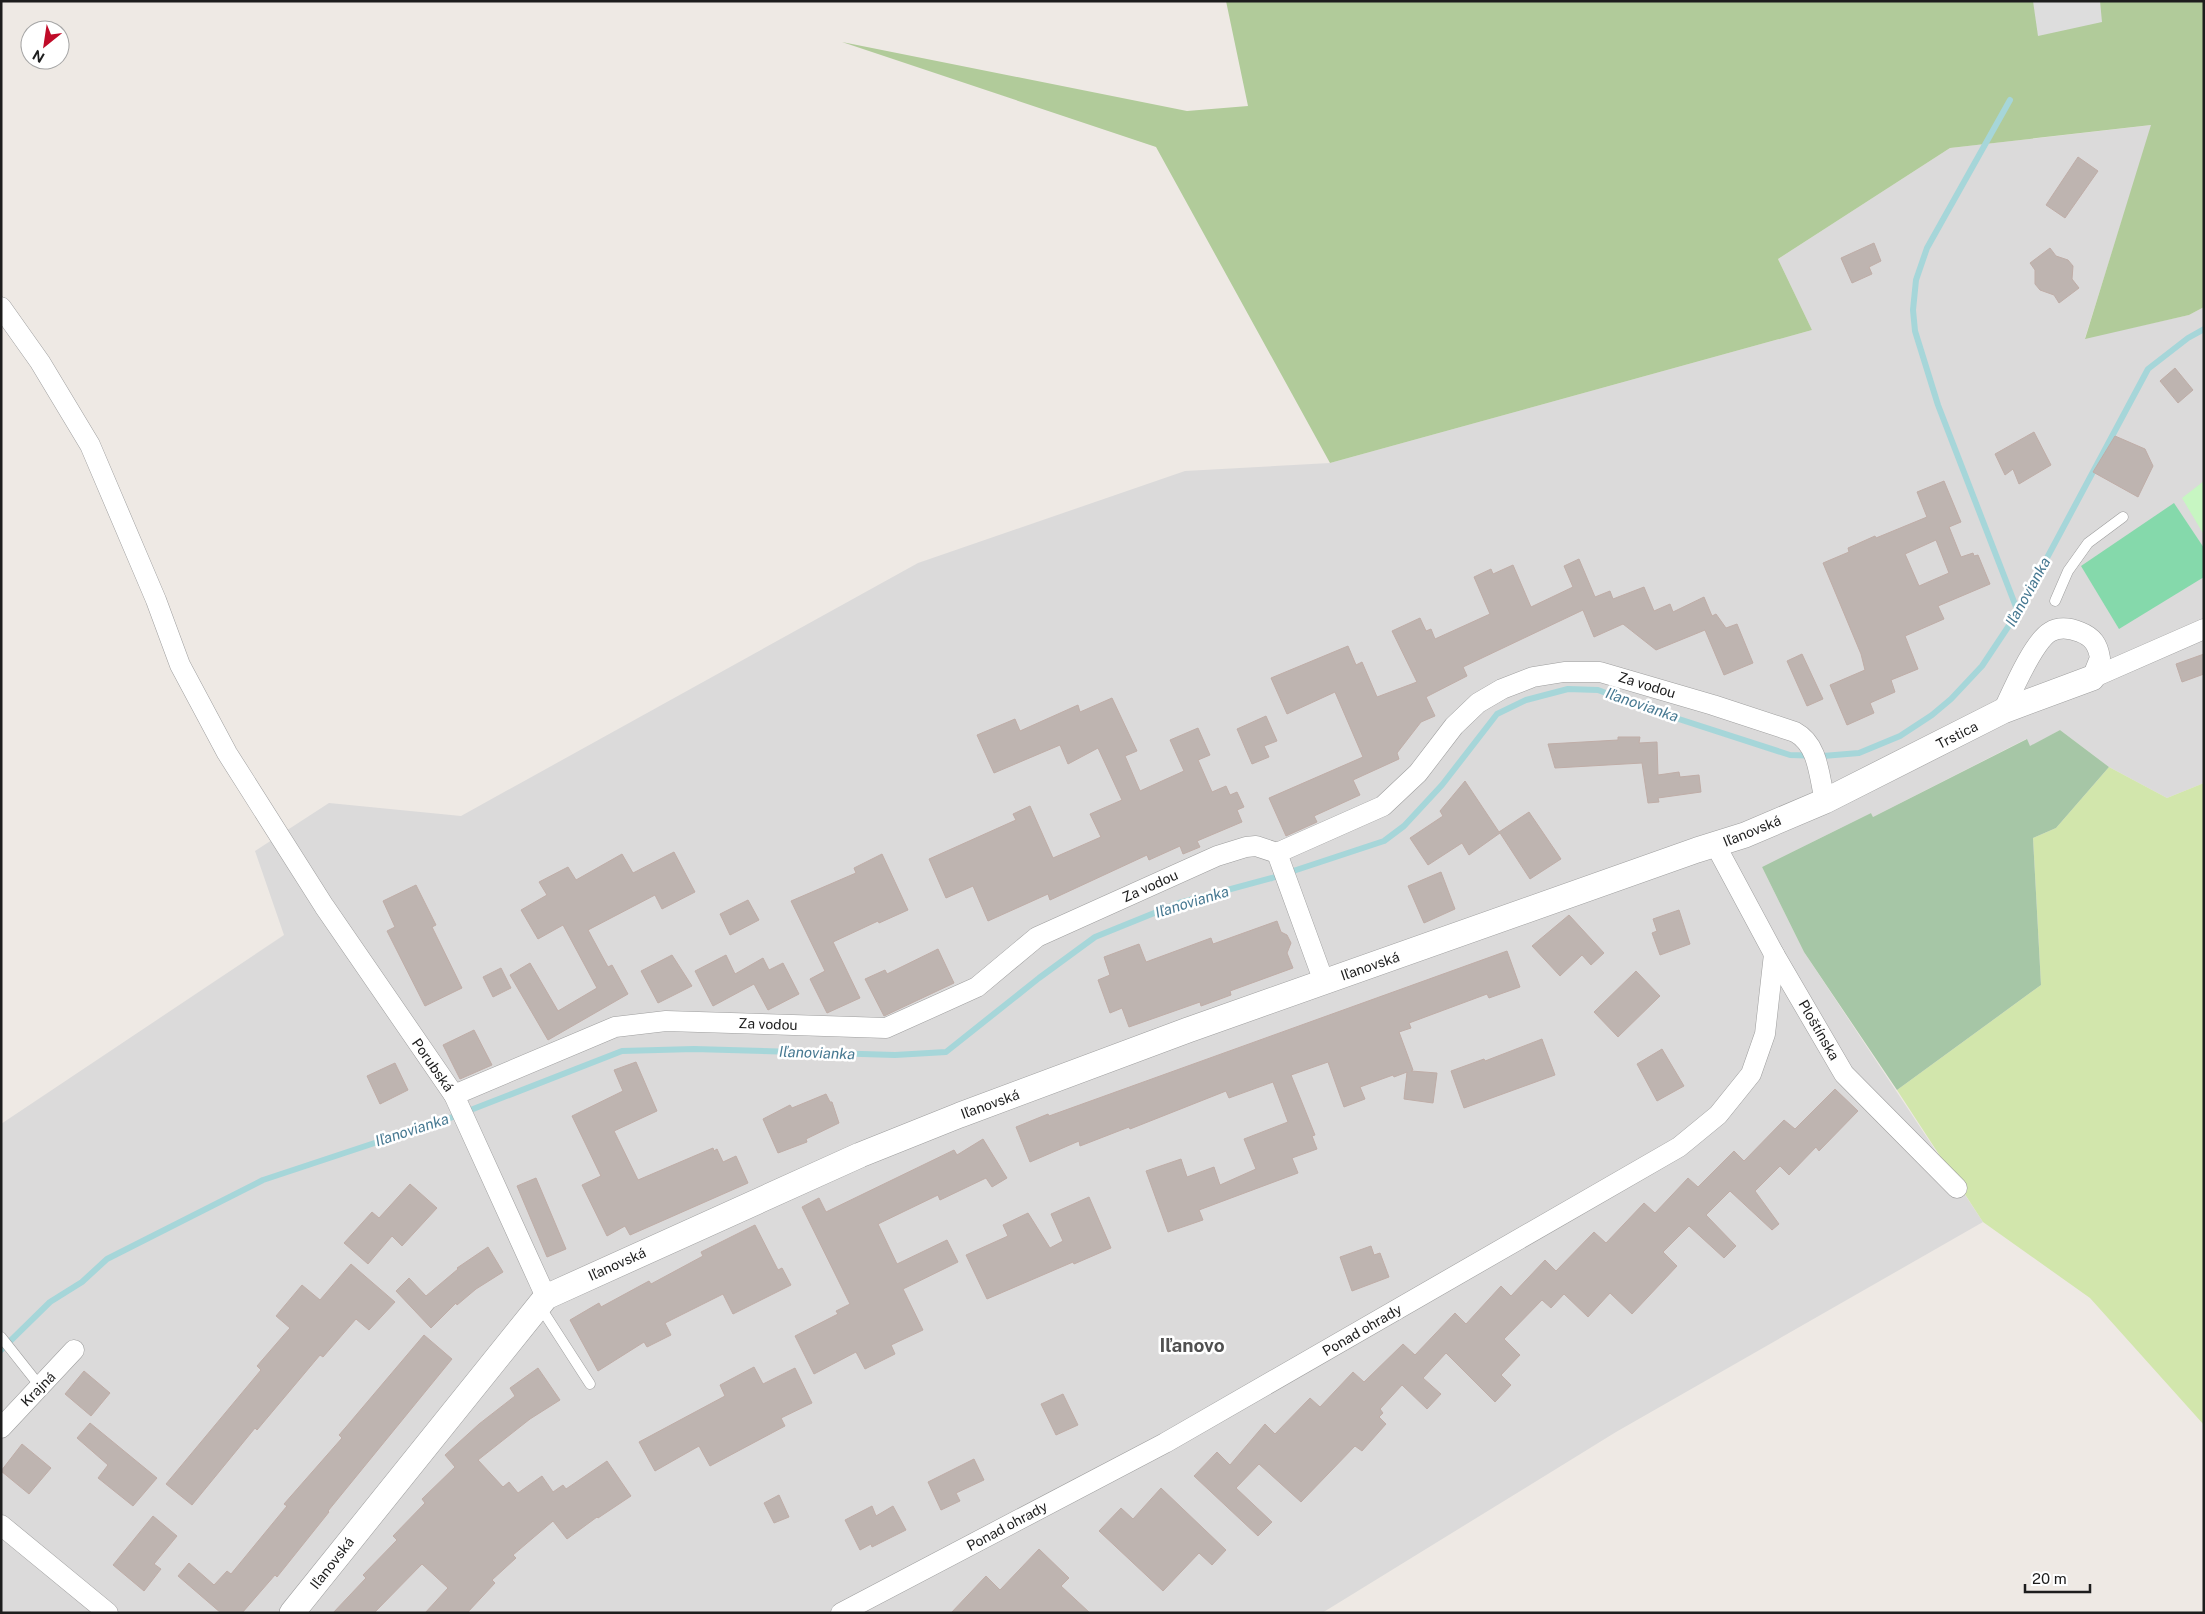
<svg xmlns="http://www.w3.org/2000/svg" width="2205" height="1614" viewBox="0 0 2205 1614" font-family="'Public Sans',sans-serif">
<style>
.residential{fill:#dbdada}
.grass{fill:#d2e6ac}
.forest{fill:#b1cb9a}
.cemetery{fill:#a6c6a6}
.park{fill:#c7f6c2}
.pitch{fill:#85d9ab}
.parking{fill:#ddd}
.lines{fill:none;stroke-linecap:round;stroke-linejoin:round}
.stream{stroke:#a6d6d9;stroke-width:6}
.building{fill:#beb4b0;stroke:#bfada7;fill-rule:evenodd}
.service-casing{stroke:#9e9e9e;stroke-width:11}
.minor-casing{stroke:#9e9e9e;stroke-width:21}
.tertiary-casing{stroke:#9e9e9e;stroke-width:26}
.service{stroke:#fff;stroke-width:10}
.minor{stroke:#fff;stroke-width:20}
.tertiary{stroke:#fff;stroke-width:25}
.labels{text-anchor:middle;stroke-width:5;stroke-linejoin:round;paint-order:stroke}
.street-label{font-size:14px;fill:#1d1d1d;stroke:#fff}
.water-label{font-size:15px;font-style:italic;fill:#467891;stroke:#fff}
.district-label{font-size:19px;font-weight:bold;fill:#505050;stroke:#fff}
</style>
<rect width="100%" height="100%" fill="#eee9e4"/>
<polygon class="residential" points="2152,125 2085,338 2189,315 2204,307 2204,783 2167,798 2109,767 2060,730 2030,747 2026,739 1873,817 1871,813 1762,867 1804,952 1983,1222 1616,1432 1322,1613 1,1613 1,1124 284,935 255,851 329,803 461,816 918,563 1185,471 1330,463 1812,330 1778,259 1950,148"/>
<polygon class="grass" points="2109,767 2167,798 2204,783 2204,1425 2090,1298 1983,1222 1897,1090 2041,985 2033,838 2056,828"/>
<polygon class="forest" points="1226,1 2204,1 2204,307 2189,315 2085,339 2151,125 1950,148 1778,259 1812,330 1330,463 1156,147 842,42 1187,111 1248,106"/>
<polygon class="cemetery" points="2060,730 2109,767 2056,828 2033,838 2041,985 1897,1090 1804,952 1762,867 1871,813 1873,817 2027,739 2030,746"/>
<polygon class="park" points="2204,481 2204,535 2182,498"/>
<polygon class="pitch" points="2174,503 2204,548 2204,577 2119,629 2081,566"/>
<polygon class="parking" points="2033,1 2100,1 2102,22 2038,36"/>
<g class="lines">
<g class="stream">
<polyline points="2010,100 1927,248 1916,280 1913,310 1915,331 1938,405 2018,612"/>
<polyline points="1,1350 50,1302 82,1282 107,1259 263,1180 450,1118 622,1051 694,1049 895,1055 946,1052 1039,978 1095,937 1179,903 1272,878 1384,841 1404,826 1442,785 1497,714 1526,700 1568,689 1598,690 1654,711 1790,755 1823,756 1859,753 1900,736 1932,715 1951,699 1982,666 2018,612 2148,369 2188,338 2204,329"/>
</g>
</g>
<g class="building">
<polygon points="2078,157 2098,171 2065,218 2046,205"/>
<polygon points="1874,243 1881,261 1869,267 1872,274 1852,283 1841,258"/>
<polygon points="2050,248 2056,256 2068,260 2073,266 2072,279 2079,288 2059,303 2054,295 2040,290 2035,284 2035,270 2030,263"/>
<polygon points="2175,368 2193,390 2178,403 2160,381"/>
<polygon points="2034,432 2051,465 2019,484 2013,469 2005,475 1995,454"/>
<polygon points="2115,436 2145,449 2153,466 2138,497 2093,472"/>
<path d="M1944 481 1961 522 1949 527 1961 557 1973 553 1974 556 1978 555 1990 584 1938 606 1944 619 1905 636 1918 669 1891 680 1895 692 1870 703 1874 713 1847 725 1830 685 1865 670 1861 654 1823 563 1849 552 1848 548 1875 536 1876 538 1927 517 1917 492ZM1936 540 1949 573 1919 586 1905 554Z"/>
<polygon points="1579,559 1595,597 1610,591 1613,599 1644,587 1654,611 1670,604 1673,612 1704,597 1712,616 1716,614 1726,628 1737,624 1753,663 1724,675 1705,630 1656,650 1623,624 1594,637 1583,610 1463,667 1467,676 1426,697 1435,716 1421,722 1397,753 1399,759 1353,780 1360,795 1314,816 1317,822 1286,836 1269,798 1363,757 1335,692 1287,714 1271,678 1348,646 1356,665 1362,662 1377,697 1417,682 1392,631 1420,618 1426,631 1431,629 1435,639 1490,614 1474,577 1491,569 1493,574 1513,565 1531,607 1573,587 1564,566"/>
<polygon points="1802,654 1823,699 1807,706 1787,661"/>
<polygon points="2204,654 2204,674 2182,682 2176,664"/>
<polygon points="1112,698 1137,751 1125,756 1140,791 1184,771 1170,740 1198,728 1210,755 1198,760 1212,792 1226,786 1230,795 1237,792 1244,807 1237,810 1242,822 1197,841 1200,847 1183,854 1180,846 1149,860 1147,855 1050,900 1048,894 988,921 973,886 946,898 929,859 1016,820 1013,814 1030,806 1053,858 1101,837 1090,814 1122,800 1098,748 1068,764 1060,745 994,773 977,735 1015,719 1020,731 1078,705 1080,712"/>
<polygon points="1266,716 1277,741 1264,746 1269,757 1252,764 1237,729"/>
<polygon points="1618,737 1640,737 1639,743 1657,742 1658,775 1679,772 1680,777 1699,775 1701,792 1658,798 1659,802 1648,803 1642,763 1555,768 1548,744 1618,740"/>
<polygon points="1465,781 1499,832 1529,812 1561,859 1530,879 1500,833 1469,855 1462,843 1428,865 1410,838 1443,816 1440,811"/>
<polygon points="674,852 695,892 662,909 655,895 588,930 608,967 612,965 628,994 548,1040 510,975 530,963 558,1011 597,988 563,925 538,939 521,910 547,895 539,882 568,867 576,880 622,854 633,873"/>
<polygon points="882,854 908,910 879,923 878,921 833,942 860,998 827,1013 810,979 825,971 791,901 856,873 854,868"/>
<polygon points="1441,872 1455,909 1424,923 1408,886"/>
<polygon points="416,885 436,925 432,927 462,988 425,1006 387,931 395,927 383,901"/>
<polygon points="748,900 759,920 730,935 720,914"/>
<polygon points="1679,910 1690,944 1660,955 1652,933 1657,931 1653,919"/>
<polygon points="1569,915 1604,953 1591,965 1582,955 1560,976 1532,946"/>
<polygon points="1277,921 1281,932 1287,935 1291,943 1287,953 1293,968 1230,991 1231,995 1201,1006 1200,1002 1129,1027 1122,1008 1110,1013 1098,980 1110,975 1104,957 1139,944 1146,962 1211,938 1213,944"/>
<polygon points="938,949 954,983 884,1016 865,979 885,970 887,974"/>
<polygon points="1507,951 1520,987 1489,998 1487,994 1409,1023 1411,1028 1399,1032 1413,1070 1411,1071 1437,1073 1433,1103 1404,1099 1407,1072 1394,1077 1393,1075 1360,1087 1365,1099 1344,1107 1328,1062 1291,1075 1315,1135 1312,1136 1317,1149 1292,1158 1298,1173 1199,1210 1203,1220 1168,1232 1146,1171 1181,1159 1187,1177 1214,1167 1220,1185 1256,1169 1244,1139 1288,1122 1273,1082 1229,1098 1226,1091 1130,1129 1129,1127 1080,1146 1079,1141 1030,1162 1016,1127 1048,1114 1049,1116"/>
<polygon points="672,955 692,986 658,1003 641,971"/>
<polygon points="726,955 735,974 763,958 769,970 783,963 799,994 768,1010 754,984 713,1006 695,971"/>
<polygon points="501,968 511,988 493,997 483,977"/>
<polygon points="1636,971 1660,996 1618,1037 1594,1012"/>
<polygon points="474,1030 492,1065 460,1079 443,1045"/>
<polygon points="1542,1039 1555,1075 1464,1108 1451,1071 1484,1059 1485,1061"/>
<polygon points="1662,1049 1684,1086 1657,1101 1637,1064"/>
<polygon points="636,1062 657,1111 614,1131 638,1180 713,1148 714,1151 717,1149 723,1162 736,1156 748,1183 630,1235 625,1226 607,1236 582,1185 601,1176 572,1116 623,1091 614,1070"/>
<polygon points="395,1063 408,1090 380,1104 367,1076"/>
<polygon points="1835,1089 1858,1111 1819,1151 1816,1147 1789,1175 1780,1166 1755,1191 1779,1224 1772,1230 1730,1191 1706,1215 1736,1246 1724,1258 1689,1226 1663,1252 1677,1266 1632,1314 1610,1293 1588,1317 1564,1294 1551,1308 1542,1300 1504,1339 1520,1355 1501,1375 1511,1385 1495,1402 1446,1353 1423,1378 1441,1394 1427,1409 1402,1385 1380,1409 1383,1413 1379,1417 1386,1424 1362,1451 1355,1446 1301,1502 1259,1464 1236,1488 1272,1522 1258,1536 1194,1476 1217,1452 1230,1465 1265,1424 1275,1434 1310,1398 1320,1407 1353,1372 1364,1382 1403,1344 1415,1355 1455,1313 1466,1324 1501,1286 1511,1296 1545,1260 1556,1271 1594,1232 1606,1243 1644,1203 1655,1213 1688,1178 1698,1187 1734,1151 1744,1161 1784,1120 1795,1129"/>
<polygon points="826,1094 830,1102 832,1102 839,1123 806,1139 807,1142 778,1153 763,1119 790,1105 792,1108"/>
<polygon points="983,1139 1007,1178 992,1187 986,1178 940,1200 938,1195 878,1224 897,1264 947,1240 958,1262 903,1289 923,1330 891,1345 895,1354 865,1369 856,1352 814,1374 795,1336 838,1314 836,1311 850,1304 802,1207 819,1198 826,1212 954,1150 957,1155"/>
<polygon points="536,1178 566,1249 547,1257 517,1186"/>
<polygon points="410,1184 437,1208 402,1246 392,1236 368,1264 344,1243 372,1212 379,1218"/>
<polygon points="1089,1197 1111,1248 1074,1264 1073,1262 987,1299 966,1255 1008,1236 1003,1225 1028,1213 1050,1248 1063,1241 1051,1214"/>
<polygon points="755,1225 778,1270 782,1268 791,1285 733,1314 723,1294 665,1323 671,1335 647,1347 644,1342 598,1371 570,1320 599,1303 601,1307 649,1281 651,1284 703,1256 701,1252"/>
<polygon points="1371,1246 1374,1255 1380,1253 1389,1277 1352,1291 1340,1257"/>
<polygon points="488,1247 503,1272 476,1289 457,1305 456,1303 431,1328 396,1291 409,1278 426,1296 458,1269 457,1268"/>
<polygon points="351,1264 395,1302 369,1330 356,1319 323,1357 320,1355 257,1430 255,1428 192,1505 166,1484 261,1370 257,1366 290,1328 276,1316 302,1285 320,1300"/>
<polygon points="424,1335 452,1359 328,1511 329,1512 277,1577 275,1575 242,1613 221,1613 178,1576 189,1563 214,1585 227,1571 231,1574 287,1506 284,1504 342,1438 339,1435 346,1427"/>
<polygon points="754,1367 763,1384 795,1368 812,1403 781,1418 785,1426 710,1466 699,1446 655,1471 639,1442 725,1396 720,1385"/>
<polygon points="538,1368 560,1400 530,1419 478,1460 503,1487 509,1482 518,1493 542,1476 553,1492 563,1485 566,1489 607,1461 631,1496 598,1518 597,1517 567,1539 553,1521 513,1555 516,1558 492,1580 495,1583 467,1613 425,1613 448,1588 422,1564 374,1613 333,1613 366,1578 363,1575 397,1540 393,1536 425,1503 422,1499 455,1467 445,1455 479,1424 515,1396 510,1388"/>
<polygon points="84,1371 110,1393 91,1416 65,1394"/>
<polygon points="1063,1394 1078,1425 1056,1435 1041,1404"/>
<polygon points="90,1423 157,1478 133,1506 98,1478 108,1465 77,1438"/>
<polygon points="22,1444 51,1468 29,1494 1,1471"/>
<polygon points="974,1459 984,1480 956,1493 960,1501 941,1510 928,1482"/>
<polygon points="1161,1488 1226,1550 1212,1565 1199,1553 1163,1591 1099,1531 1121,1508 1133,1519"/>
<polygon points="779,1495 789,1517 774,1523 764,1503"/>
<polygon points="872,1506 876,1516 893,1506 906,1530 872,1547 871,1544 860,1550 845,1520"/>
<polygon points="153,1516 177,1536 154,1564 161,1569 144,1591 113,1565"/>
<polygon points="1039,1549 1069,1578 1061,1586 1090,1613 951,1613 986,1576 1000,1590"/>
</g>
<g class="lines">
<g class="service-casing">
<g id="service">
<polyline points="2055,601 2068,571 2088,543 2123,517"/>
<polyline points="539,1305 590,1384"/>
<polyline points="1,1337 39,1385"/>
</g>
</g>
<g class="minor-casing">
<g id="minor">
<polyline points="1,307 40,362 90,445 156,600 180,665 227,753 324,906 454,1095 546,1297"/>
<polyline points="2092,678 2204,629"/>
<path d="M2003 711C2012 692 2033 642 2050 632 2060 626 2070 628 2080 632 2093 637 2098 645 2100 658L2092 678"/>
<polyline points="1716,846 1774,954 1844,1074 1957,1188"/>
<polyline points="1277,853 1324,982"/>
<path d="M454 1095 615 1027 666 1021 886 1028 977 987 1037 937 1217 856 1246 847 1256 846 1277 853 1383 806 1418 773 1454 726 1478 703 1502 689 1533 677 1564 672H1600L1713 705 1795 732C1819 745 1819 777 1825 801"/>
<polyline points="1,1428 74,1350"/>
<polyline points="1,1525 108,1613"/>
<polyline points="841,1613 1165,1443 1679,1147 1718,1115 1751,1074 1765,1034 1774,954"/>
</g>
</g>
<g class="tertiary-casing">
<polyline id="tertiary" points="292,1613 546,1297 860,1155 960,1115 1188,1030 1697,850 1745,835 1825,801 2003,711 2092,678"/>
</g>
<use href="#service" class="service"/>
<use href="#minor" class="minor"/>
<use href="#tertiary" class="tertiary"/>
</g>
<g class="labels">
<g class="street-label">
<text transform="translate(1647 685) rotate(17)" y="5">Za vodou</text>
<text transform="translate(1957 735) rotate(-27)" y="5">Trstica</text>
<text transform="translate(1752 831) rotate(-22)" y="5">Iľanovská</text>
<text transform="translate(1150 886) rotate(-24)" y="5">Za vodou</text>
<text transform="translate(1370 966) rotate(-19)" y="5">Iľanovská</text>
<text transform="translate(768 1024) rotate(2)" y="5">Za vodou</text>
<text transform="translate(1819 1030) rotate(60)" y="5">Ploštínska</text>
<text transform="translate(433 1065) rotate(55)" y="5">Porubská</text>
<text transform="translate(990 1104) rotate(-20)" y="5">Iľanovská</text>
<text transform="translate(617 1264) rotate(-24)" y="5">Iľanovská</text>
<text transform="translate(1362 1330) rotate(-30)" y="5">Ponad ohrady</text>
<text transform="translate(38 1389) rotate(-45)" y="5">Krajná</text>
<text transform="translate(1007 1526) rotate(-28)" y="5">Ponad ohrady</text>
<text transform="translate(332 1563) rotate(-52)" y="5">Iľanovská</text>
</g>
<g class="water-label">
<text transform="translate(2028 592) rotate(-61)" y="5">Iľanovianka</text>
<text transform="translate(1642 705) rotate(19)" y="5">Iľanovianka</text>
<text transform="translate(1192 902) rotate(-17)" y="5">Iľanovianka</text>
<text transform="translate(817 1053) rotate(2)" y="5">Iľanovianka</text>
<text transform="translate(412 1130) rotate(-18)" y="5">Iľanovianka</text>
</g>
<g class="district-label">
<text x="1192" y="1352">Iľanovo</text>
</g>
</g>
<rect width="2205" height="1614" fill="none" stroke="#1d1d1d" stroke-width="5"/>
<g transform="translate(45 45) rotate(210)"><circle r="24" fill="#ffffff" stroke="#a5a5a5"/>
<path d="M0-4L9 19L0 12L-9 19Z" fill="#c00b28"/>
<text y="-8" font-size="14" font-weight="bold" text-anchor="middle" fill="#1d1d1d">N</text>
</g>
<path d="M2025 1584v8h65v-8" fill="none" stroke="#1d1d1d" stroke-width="2.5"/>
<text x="2032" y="1584" font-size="15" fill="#1d1d1d" stroke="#ffffff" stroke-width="4" paint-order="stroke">20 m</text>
</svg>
